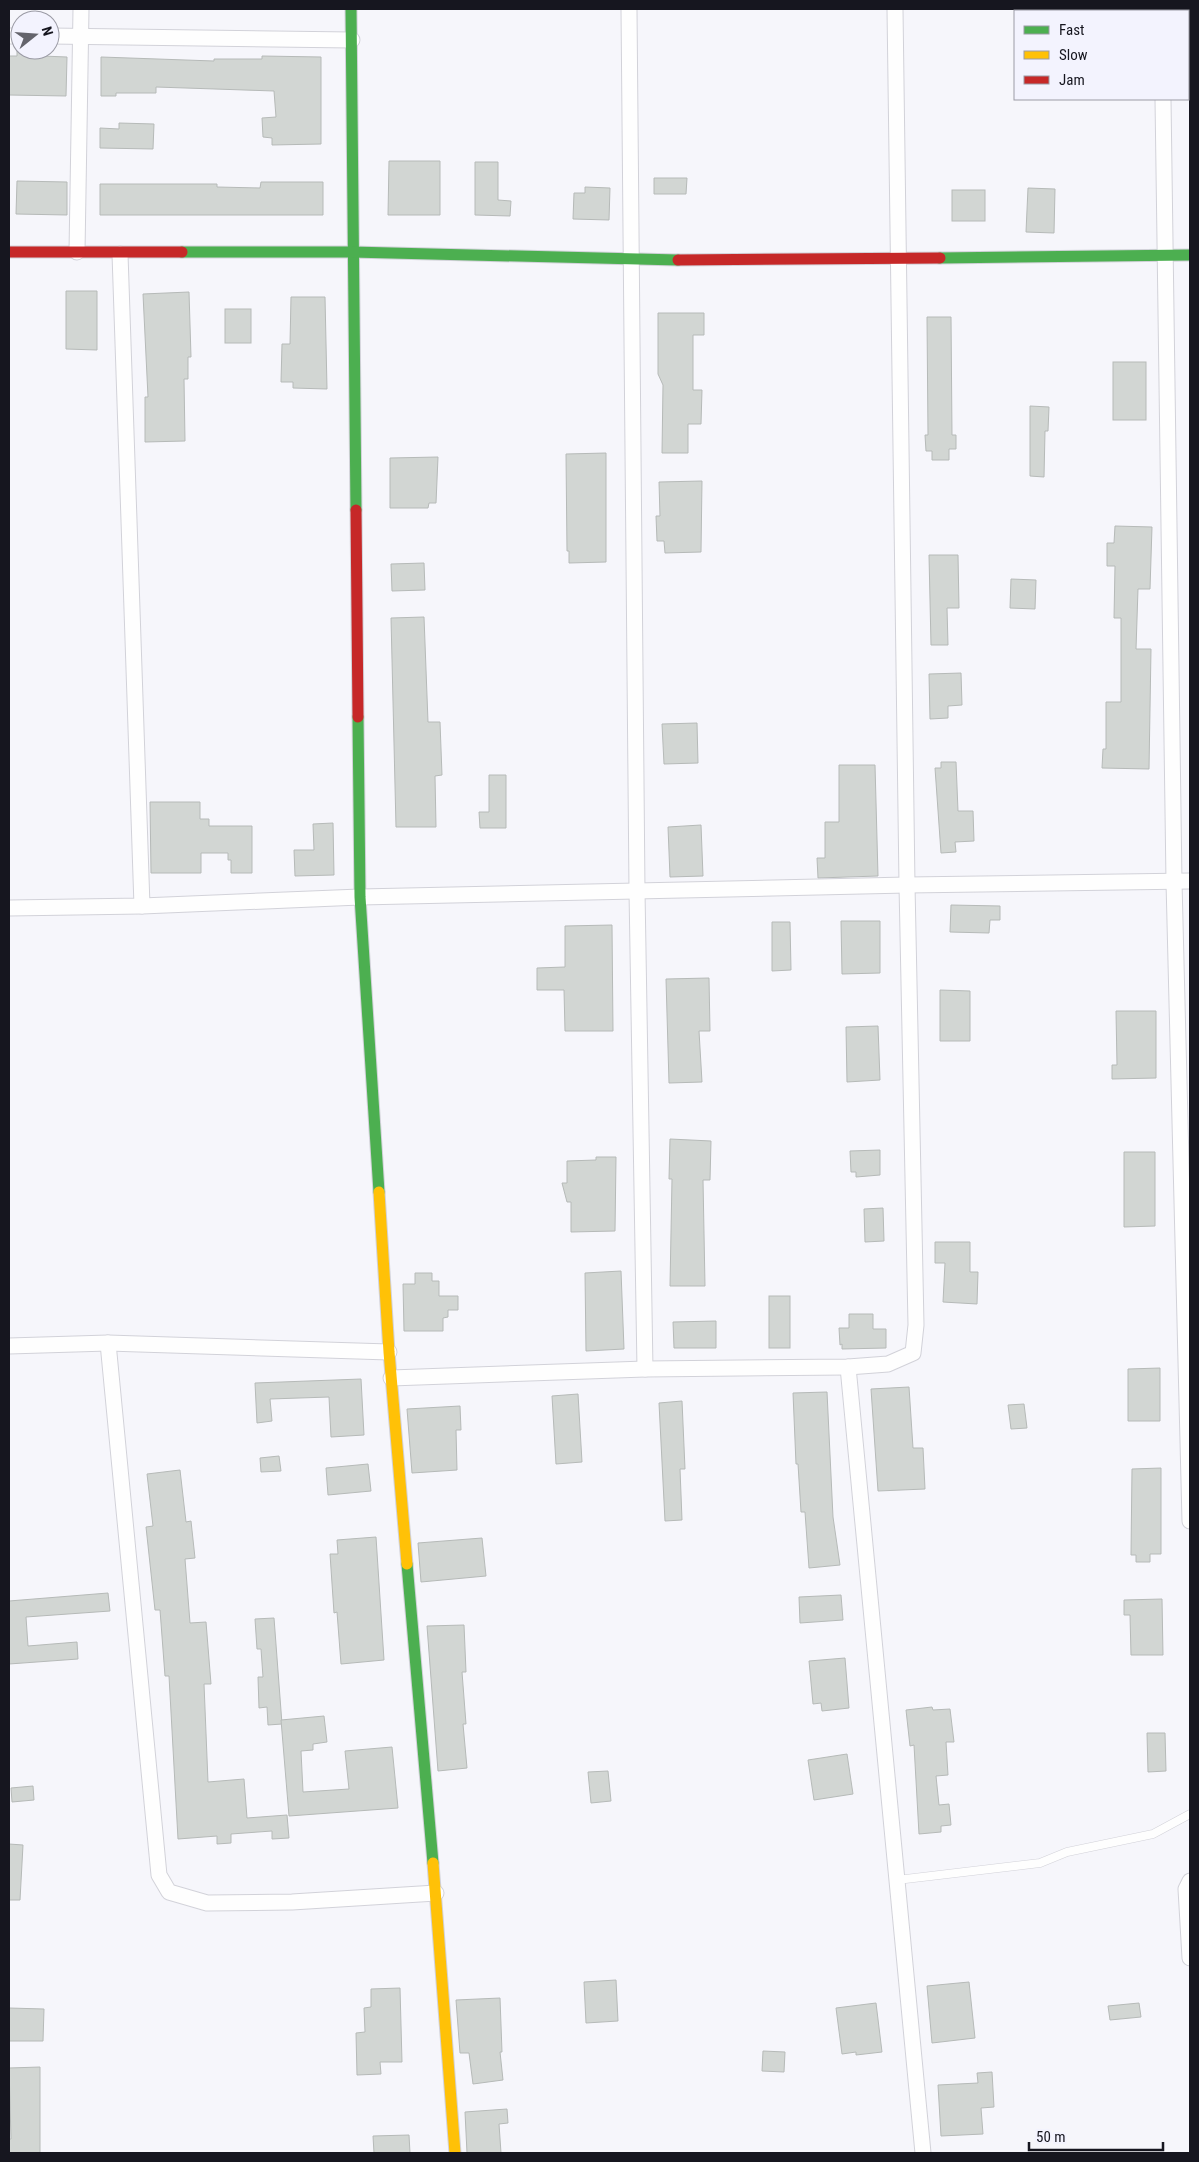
<svg xmlns="http://www.w3.org/2000/svg" width="1199" height="2162" viewBox="0 0 1199 2162" font-family="'Roboto Condensed',sans-serif">
<style>
.building{fill:#d2d6d3;stroke:#b6bab8}
.lines{fill:none;stroke-linecap:round;stroke-linejoin:round}
.lane-casing{stroke:#d2d2d9;stroke-width:9}
.street-casing{stroke:#d2d2d9;stroke-width:17}
.fast-casing{stroke:#d2d2d9;stroke-width:13}
.slow-casing{stroke:#d2d2d9;stroke-width:13}
.jam-casing{stroke:#d2d2d9;stroke-width:13}
.lane{stroke:#fefefe;stroke-width:8}
.street{stroke:#fefefe;stroke-width:15}
.fast{stroke:#4caf50;stroke-width:11}
.slow{stroke:#ffc107;stroke-width:11}
.jam{stroke:#c62828;stroke-width:11}
</style>
<rect width="100%" height="100%" fill="#f6f6fb"/>
<g class="building">
<polygon points="17,51 42,52 42,56 67,57 66,96 9,95 9,56 17,56"/>
<polygon points="262,56 321,57 321,144 272,145 272,138 263,137 262,118 276,117 274,91 156,87 156,93 116,93 116,96 101,96 101,57 214,61 214,59 262,59"/>
<polygon points="119,123 154,124 153,149 100,148 100,128 119,129"/>
<polygon points="389,161 440,161 440,215 388,215"/>
<polygon points="475,162 498,162 498,200 511,201 510,216 475,215"/>
<polygon points="654,178 687,178 686,194 654,194"/>
<polygon points="17,181 67,182 67,215 16,214"/>
<polygon points="261,182 323,182 323,215 100,215 100,184 217,184 217,187 260,188"/>
<polygon points="585,187 610,188 609,220 573,219 574,193 585,193"/>
<polygon points="1028,188 1055,189 1054,233 1026,232"/>
<rect x="952" y="190" width="33" height="31"/>
<polygon points="66,291 97,291 97,350 66,349"/>
<polygon points="189,292 191,357 188,357 188,379 184,379 185,441 145,442 145,397 148,397 143,294"/>
<polygon points="291,297 325,297 327,389 293,388 293,382 281,382 282,344 290,344"/>
<rect x="225" y="309" width="26" height="34"/>
<polygon points="658,313 704,313 704,335 693,335 693,390 702,390 701,424 688,424 688,453 662,453 663,385 658,374"/>
<polygon points="927,317 951,317 952,435 956,435 956,449 949,449 949,460 932,460 932,451 926,451 925,435 928,435"/>
<rect x="1113" y="362" width="33" height="58"/>
<polygon points="1030,406 1049,407 1048,431 1045,431 1044,477 1030,476"/>
<polygon points="606,453 606,562 569,563 569,551 567,551 566,454"/>
<polygon points="438,457 436,503 429,503 428,508 390,508 390,458"/>
<polygon points="702,481 701,552 665,553 664,541 657,541 656,516 660,516 659,482"/>
<polygon points="1115,526 1152,527 1150,589 1138,589 1136,649 1151,649 1149,769 1102,768 1103,749 1106,749 1106,702 1121,702 1121,618 1114,618 1115,566 1107,566 1107,543 1114,543"/>
<polygon points="929,555 958,555 959,608 947,608 948,645 931,645"/>
<polygon points="424,563 425,590 392,591 391,564"/>
<polygon points="1011,579 1036,580 1035,609 1010,608"/>
<polygon points="424,617 428,722 440,722 442,775 435,776 436,827 396,827 391,618"/>
<polygon points="961,673 962,705 948,706 948,718 930,719 929,674"/>
<polygon points="697,723 698,763 664,764 662,724"/>
<polygon points="941,762 956,762 958,811 973,811 974,841 955,842 956,852 941,853 935,768 941,768"/>
<polygon points="839,765 875,765 878,876 818,878 817,858 825,858 825,822 839,822"/>
<polygon points="489,775 506,775 506,828 480,828 479,812 489,812"/>
<polygon points="150,802 200,802 200,819 209,819 209,826 252,826 252,873 231,873 231,860 228,860 228,853 201,853 201,873 151,873"/>
<polygon points="333,823 334,875 295,876 294,850 314,850 313,824"/>
<polygon points="701,825 703,876 670,877 668,827"/>
<polygon points="951,905 1000,906 1000,920 990,920 989,933 950,932"/>
<polygon points="841,921 880,921 880,973 842,974"/>
<polygon points="772,922 790,922 791,970 772,971"/>
<polygon points="612,925 613,1031 565,1031 564,990 537,990 537,968 565,967 565,926"/>
<polygon points="709,978 710,1031 699,1031 702,1082 669,1083 666,979"/>
<polygon points="940,990 970,991 970,1041 940,1041"/>
<polygon points="1116,1011 1156,1011 1156,1078 1112,1079 1112,1065 1117,1065"/>
<polygon points="878,1026 880,1080 847,1082 846,1027"/>
<polygon points="670,1139 711,1141 710,1180 703,1180 705,1286 670,1286 672,1179 669,1179"/>
<polygon points="880,1150 880,1175 856,1177 856,1172 851,1172 850,1151"/>
<polygon points="1124,1152 1155,1152 1155,1226 1124,1227"/>
<polygon points="596,1157 616,1157 615,1231 571,1232 571,1202 567,1202 562,1183 567,1183 567,1161 596,1160"/>
<polygon points="883,1208 884,1241 865,1242 864,1209"/>
<polygon points="935,1242 970,1242 970,1272 978,1272 977,1304 943,1302 945,1263 935,1263"/>
<polygon points="621,1271 624,1349 586,1351 585,1273"/>
<polygon points="415,1273 432,1273 432,1281 439,1281 439,1296 458,1296 458,1310 448,1310 448,1317 443,1318 443,1331 404,1331 403,1284 415,1284"/>
<rect x="769" y="1296" width="21" height="52"/>
<polygon points="849,1314 873,1314 873,1329 886,1329 886,1348 842,1349 842,1344 840,1345 839,1328 849,1328"/>
<polygon points="716,1321 716,1348 674,1348 673,1322"/>
<polygon points="1160,1368 1160,1421 1128,1421 1128,1369"/>
<polygon points="361,1379 364,1435 331,1437 329,1397 270,1399 272,1421 257,1423 255,1383"/>
<polygon points="909,1387 913,1448 923,1448 925,1489 878,1491 871,1389"/>
<polygon points="827,1392 833,1517 840,1565 809,1568 805,1512 801,1512 798,1464 796,1464 793,1393"/>
<polygon points="578,1394 582,1462 556,1464 552,1396"/>
<polygon points="682,1401 685,1469 680,1469 682,1520 665,1521 659,1403"/>
<polygon points="1024,1404 1027,1428 1011,1429 1008,1405"/>
<polygon points="460,1406 461,1430 456,1430 457,1470 412,1473 407,1409"/>
<polygon points="279,1456 281,1471 261,1472 260,1458"/>
<polygon points="368,1464 371,1491 328,1495 326,1468"/>
<polygon points="1161,1468 1161,1554 1150,1554 1150,1562 1136,1562 1136,1555 1131,1555 1132,1469"/>
<polygon points="180,1470 186,1522 191,1521 195,1558 185,1559 190,1623 206,1622 211,1684 204,1684 208,1782 244,1779 247,1818 287,1815 289,1838 272,1839 272,1831 231,1834 231,1843 217,1844 217,1836 178,1839 169,1676 165,1676 160,1610 155,1610 146,1527 153,1526 147,1474"/>
<polygon points="376,1537 384,1660 341,1664 337,1612 334,1613 330,1554 338,1554 337,1540"/>
<polygon points="482,1538 486,1576 421,1582 418,1543"/>
<polygon points="108,1593 110,1611 26,1617 28,1646 77,1642 78,1659 9,1664 9,1601"/>
<polygon points="841,1595 843,1620 800,1623 799,1597"/>
<polygon points="1162,1599 1163,1655 1131,1655 1130,1615 1124,1615 1124,1600"/>
<polygon points="274,1618 282,1724 268,1725 267,1707 259,1708 258,1677 263,1677 261,1649 257,1649 255,1619"/>
<polygon points="464,1625 466,1672 462,1672 466,1724 463,1724 467,1768 438,1771 427,1626"/>
<polygon points="845,1658 849,1708 822,1711 821,1703 813,1704 809,1661"/>
<polygon points="932,1707 933,1710 950,1709 954,1742 946,1742 948,1775 936,1776 939,1805 949,1804 951,1825 941,1826 941,1832 919,1834 914,1745 910,1746 906,1710"/>
<polygon points="324,1716 327,1742 313,1744 313,1750 301,1751 303,1792 349,1789 345,1751 392,1747 398,1808 289,1816 281,1720"/>
<polygon points="1147,1733 1165,1733 1166,1771 1148,1772"/>
<polygon points="847,1754 853,1794 814,1800 808,1760"/>
<polygon points="608,1771 611,1801 591,1803 588,1772"/>
<polygon points="33,1786 34,1800 12,1802 11,1788"/>
<polygon points="9,1844 23,1845 20,1900 9,1900"/>
<polygon points="616,1980 618,2021 586,2023 584,1982"/>
<polygon points="969,1982 975,2038 932,2043 927,1986"/>
<polygon points="400,1988 402,2062 380,2062 381,2074 357,2075 356,2033 365,2032 364,2008 371,2007 371,1989"/>
<polygon points="500,1998 502,2052 500,2052 503,2080 473,2084 469,2053 460,2053 456,2000"/>
<polygon points="876,2003 882,2052 856,2055 856,2052 842,2054 836,2008"/>
<polygon points="1139,2003 1141,2017 1110,2020 1108,2006"/>
<polygon points="9,2008 44,2009 43,2041 9,2041"/>
<polygon points="763,2051 785,2052 784,2072 762,2071"/>
<polygon points="40,2067 40,2153 9,2153 9,2139 11,2139 9,2068"/>
<polygon points="992,2072 994,2107 981,2108 983,2134 941,2136 938,2085 978,2083 977,2073"/>
<polygon points="507,2109 508,2123 499,2124 501,2153 467,2153 465,2112"/>
<polygon points="409,2135 410,2153 374,2153 373,2136"/>
</g>
<g class="lines">
<g class="lane-casing">
<polyline id="lane" points="897,1880 1040,1863 1067,1852 1153,1834 1190,1814"/>
</g>
<g class="street-casing">
<g id="street">
<polyline points="629,9 637,891 645,1369"/>
<polyline points="1163,9 1163,11"/>
<polyline points="9,36 20,36"/>
<polyline points="50,36 352,40"/>
<polyline points="1188,82 1190,82"/>
<polyline points="1163,99 1174,882 1190,1521"/>
<polyline points="77,252 81,9"/>
<polyline points="120,254 142,906"/>
<polyline points="9,908 142,906 360,897 907,885 1190,881"/>
<polyline points="108,1343 159,1875 169,1892 207,1903 292,1902 436,1893"/>
<polyline points="9,1346 108,1343 389,1352"/>
<polyline points="848,1367 923,2153"/>
<polyline points="391,1378 645,1369 848,1367 888,1364 913,1353 916,1325 907,885 895,9"/>
<polyline points="1190,1881 1186,1889 1190,1958"/>
</g>
</g>
<g class="fast-casing">
<g id="fast">
<polyline points="351,9 356,510"/>
<polyline points="182,252 352,252 678,260"/>
<polyline points="940,258 1190,255"/>
<polyline points="358,717 360,897 379,1192"/>
<polyline points="407,1564 433,1863"/>
</g>
</g>
<g class="slow-casing">
<g id="slow">
<polyline points="379,1192 389,1352 407,1564"/>
<polyline points="433,1863 455,2153"/>
</g>
</g>
<g class="jam-casing">
<g id="jam">
<polyline points="9,252 182,252"/>
<polyline points="678,260 940,258"/>
<polyline points="356,510 358,717"/>
</g>
</g>
<use href="#lane" class="lane"/>
<use href="#street" class="street"/>
<use href="#fast" class="fast"/>
<use href="#slow" class="slow"/>
<use href="#jam" class="jam"/>
</g>
<rect width="1199" height="2162" fill="none" stroke="#16161f" stroke-width="20"/>
<rect x="1014" y="10" width="175" height="90" fill="#f3f3fe" stroke="#9b9ba5"/>
<rect x="1024" y="26" width="25" height="8" fill="#4caf50" stroke="#9b9ba5"/>
<text x="1059" y="35" font-size="15" fill="#16161f">Fast</text>
<rect x="1024" y="51" width="25" height="8" fill="#ffc107" stroke="#9b9ba5"/>
<text x="1059" y="60" font-size="15" fill="#16161f">Slow</text>
<rect x="1024" y="76" width="25" height="8" fill="#c62828" stroke="#9b9ba5"/>
<text x="1059" y="85" font-size="15" fill="#16161f">Jam</text>
<g transform="translate(35 35) rotate(73)"><circle r="24" fill="#f3f3fe" stroke="#9b9ba5"/>
<path d="M0-4L9 19L0 12L-9 19Z" fill="#64646c"/>
<text y="-8" font-size="14" font-weight="bold" text-anchor="middle" fill="#16161f">N</text>
</g>
<path d="M1029 2142v8h134v-8" fill="none" stroke="#16161f" stroke-width="2.5"/>
<text x="1036" y="2142" font-size="15" fill="#16161f" stroke="#f3f3fe" stroke-width="4" paint-order="stroke">50 m</text>
</svg>
